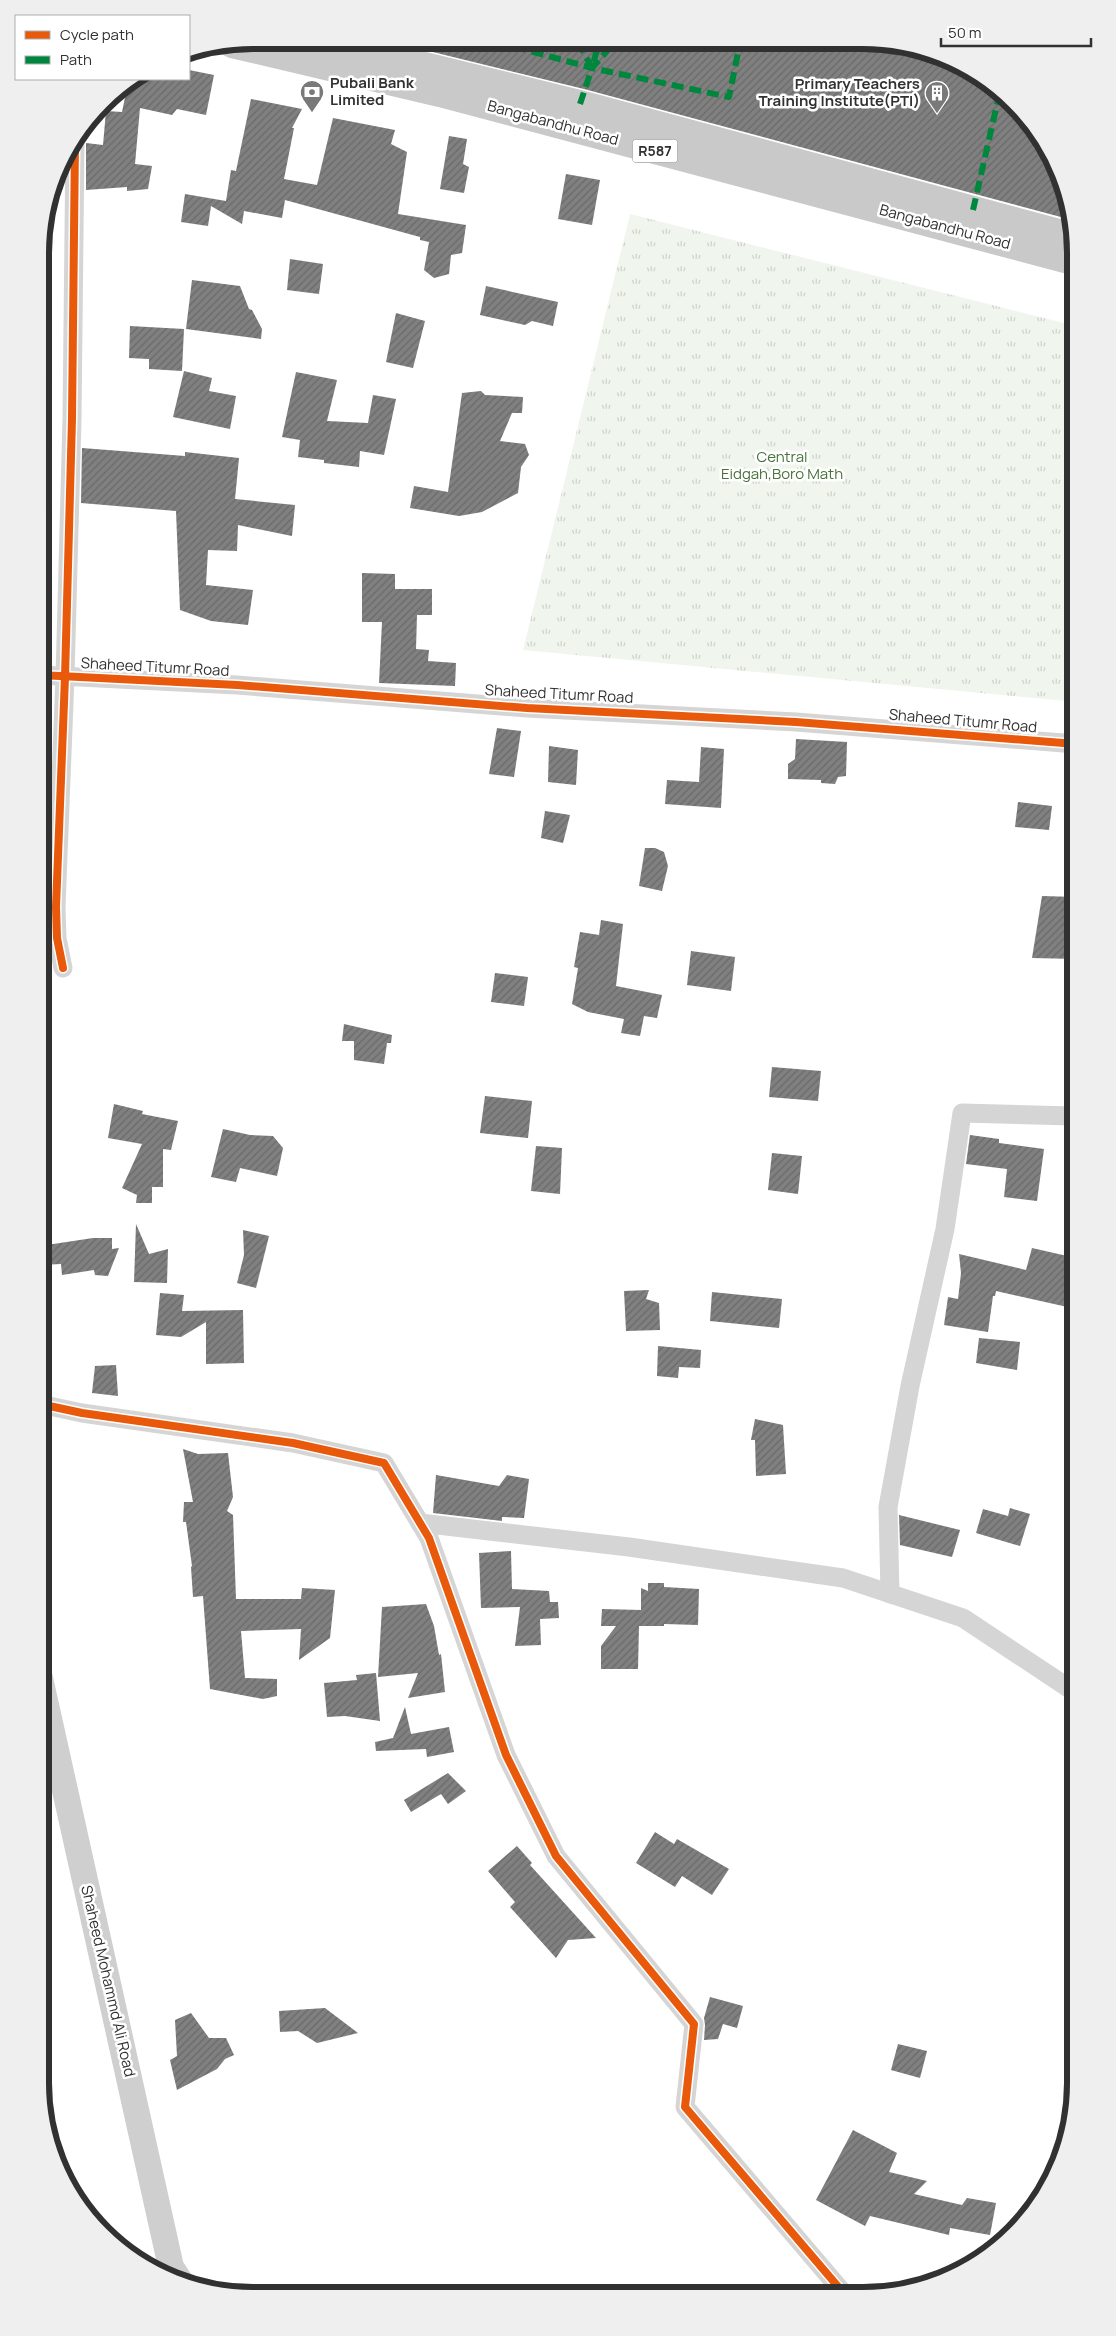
<svg xmlns="http://www.w3.org/2000/svg" width="1116" height="2336" viewBox="0 0 1116 2336" font-family="Manrope,sans-serif">
<style>
.grass{fill:url(#grass-tufts)}
.building{fill:url(#building-hatch)}
.lines{fill:none;stroke-linecap:round;stroke-linejoin:round}
.street{stroke:#d5d5d5;stroke-width:19}
.secondary{stroke:#cfcfcf;stroke-width:26}
.primary{stroke:#c9c9c9;stroke-width:28}
.quiet{stroke:#00873e;stroke-width:6;stroke-dasharray:12 6;stroke-linecap:butt}
.cycleway-casing{stroke:#fff;stroke-width:11}
.cycleway{stroke:#e8590c;stroke-width:8}
.labels{text-anchor:middle;stroke-width:5;stroke-linejoin:round;paint-order:stroke}
.shield{fill:#fff;stroke:#6f6f6f;stroke-width:1}
.shield-label{font-size:14px;font-weight:bold;fill:#313131}
.poi-label{font-size:15px;font-weight:bold;fill:#313131;stroke:#fff;text-anchor:start}
.street-label{font-size:15px;fill:#313131;stroke:#fff}
.park-label{font-size:15px;fill:#48723a;stroke:#fff}
.rim{fill:none;stroke:#313131;stroke-width:6}
</style>
<defs>
<pattern id="grass-tufts" width="24" height="20" patternUnits="userSpaceOnUse" patternTransform="scale(1.25)"><rect width="24" height="20" fill="#f0f6ed"/><path d="M3 7l-1-3M5 7V3M7 7l1-3M15 17l-1-3M17 17v-4M19 17l1-3" fill="none" stroke="#ced3cc"/></pattern>
<pattern id="building-hatch" width="6" height="6" patternUnits="userSpaceOnUse" patternTransform="scale(1.25)"><rect width="6" height="6" fill="#808080"/><path d="M-1 1l2-2M0 6l6-6M5 7l2-2" fill="none" stroke="#696969"/></pattern>
</defs>
<rect width="100%" height="100%" fill="#fff"/>
<polygon class="grass" points="630,214 1076,326 1076,702 523,650"/>
<g class="building">
<polygon points="388,41 905,44 957,62 1004,93 1040,135 1069,197 1072,220 584,89"/>
<polygon points="189,70 214,75 206,115 177,109 172,115 140,108 135,164 152,166 148,189 127,191 127,187 86,190 86,143 103,145 106,111 122,112 128,83 135,79 189,79"/>
<polygon points="251,99 302,109 292,128 294,128 284,179 317,185 333,118 395,130 391,144 407,152 398,214 466,225 462,253 451,255 449,274 434,278 424,270 429,242 420,240 420,237 285,200 282,218 244,211 242,224 211,206 208,226 181,222 185,194 226,201 231,170 236,171"/>
<polygon points="449,136 467,139 463,164 469,167 464,193 440,189"/>
<polygon points="566,174 600,180 592,225 558,219"/>
<polygon points="290,259 323,264 319,294 287,290"/>
<polygon points="192,280 240,286 249,309 252,310 262,329 261,339 186,329"/>
<polygon points="486,286 558,302 553,326 532,321 525,325 480,315"/>
<polygon points="396,313 425,321 413,368 386,362"/>
<polygon points="130,326 184,329 182,371 149,369 149,359 129,358"/>
<polygon points="184,371 212,378 209,391 236,396 230,429 173,417"/>
<polygon points="296,372 337,380 327,421 368,423 373,395 396,399 384,455 360,451 359,467 324,463 324,460 298,457 300,440 282,437"/>
<polygon points="481,391 485,395 523,397 522,413 512,413 500,441 525,444 529,455 521,467 518,493 482,512 459,516 410,508 414,486 448,492 462,393"/>
<polygon points="82,448 185,456 185,452 239,458 235,499 295,505 292,536 238,525 237,551 208,550 206,585 253,590 248,625 211,621 180,610 176,511 81,503"/>
<polygon points="362,573 395,574 395,589 432,589 432,615 417,615 416,649 429,650 428,661 456,663 455,686 379,683 382,622 362,622"/>
<polygon points="497,728 521,731 514,777 489,774"/>
<polygon points="796,739 847,742 846,776 838,777 835,784 821,783 821,780 788,779 788,764 795,759"/>
<polygon points="549,746 578,750 576,785 548,782"/>
<polygon points="701,747 724,749 721,808 665,804 667,780 699,782"/>
<polygon points="1018,802 1052,806 1049,830 1015,827"/>
<polygon points="545,811 570,815 563,843 541,838"/>
<polygon points="645,848 655,848 664,852 668,866 662,891 639,886"/>
<polygon points="1042,896 1076,897 1076,959 1032,958"/>
<polygon points="601,920 623,924 616,986 662,995 657,1018 644,1016 640,1036 621,1033 624,1019 588,1012 572,1004 578,968 574,967 580,932 599,935"/>
<polygon points="691,951 735,957 731,991 687,985"/>
<polygon points="495,973 528,977 524,1006 491,1002"/>
<polygon points="344,1024 392,1035 391,1043 387,1043 384,1064 354,1060 354,1041 342,1041"/>
<polygon points="772,1067 821,1071 818,1101 769,1097"/>
<polygon points="485,1096 532,1101 528,1138 480,1133"/>
<polygon points="114,1104 143,1111 142,1114 178,1121 171,1150 163,1149 163,1187 152,1187 152,1203 136,1203 137,1195 122,1188 142,1144 108,1138"/>
<polygon points="223,1129 250,1135 273,1136 283,1148 277,1176 240,1168 236,1182 211,1177"/>
<polygon points="970,1135 999,1139 999,1143 1044,1149 1037,1201 1004,1197 1007,1169 966,1164"/>
<polygon points="536,1146 562,1148 560,1194 531,1191"/>
<polygon points="772,1153 802,1156 798,1194 768,1190"/>
<polygon points="136,1224 149,1254 168,1249 167,1283 134,1282"/>
<polygon points="243,1230 269,1236 256,1288 237,1283 244,1255"/>
<polygon points="93,1238 112,1238 112,1249 119,1248 108,1276 95,1275 94,1270 62,1275 61,1264 40,1265 40,1246"/>
<polygon points="1032,1248 1076,1258 1076,1293 1072,1308 996,1291 995,1296 993,1296 988,1332 944,1325 948,1297 958,1299 961,1273 959,1254 1026,1270"/>
<polygon points="649,1290 646,1299 659,1303 660,1330 626,1331 624,1291"/>
<polygon points="712,1292 782,1299 779,1328 710,1321"/>
<polygon points="160,1293 184,1295 182,1311 243,1310 244,1363 206,1364 206,1322 181,1337 156,1335"/>
<polygon points="979,1338 1020,1342 1017,1370 976,1363"/>
<polygon points="658,1346 701,1350 700,1368 679,1367 678,1378 657,1376"/>
<polygon points="116,1365 118,1396 92,1393 95,1366"/>
<polygon points="755,1419 783,1425 786,1474 756,1476 755,1440 751,1440"/>
<polygon points="183,1449 198,1454 228,1453 233,1497 227,1511 233,1515 236,1599 301,1599 302,1588 335,1590 330,1638 299,1660 301,1629 241,1631 245,1678 277,1679 277,1696 263,1699 210,1689 203,1596 193,1597 191,1567 192,1566 186,1522 183,1522 184,1502 193,1502"/>
<polygon points="436,1475 499,1486 507,1475 529,1479 524,1518 502,1517 502,1521 433,1513"/>
<polygon points="1010,1508 1030,1514 1020,1546 976,1533 983,1509 1008,1516"/>
<polygon points="899,1515 960,1530 952,1557 900,1545"/>
<polygon points="511,1551 512,1589 549,1591 550,1602 558,1602 559,1618 540,1619 541,1645 515,1646 520,1607 481,1608 479,1553"/>
<polygon points="648,1583 664,1583 664,1587 699,1589 698,1625 664,1624 664,1626 639,1626 638,1669 601,1669 601,1646 616,1626 601,1626 602,1609 641,1610 641,1588 648,1591"/>
<polygon points="426,1604 434,1626 439,1655 441,1654 445,1692 408,1698 418,1673 378,1677 382,1607"/>
<polygon points="376,1673 380,1721 345,1716 327,1717 324,1683 357,1680 356,1675"/>
<polygon points="405,1707 411,1734 449,1727 454,1752 427,1757 426,1749 376,1751 375,1742 393,1738"/>
<polygon points="448,1773 466,1791 448,1804 441,1794 411,1812 404,1800"/>
<polygon points="655,1832 674,1844 677,1839 729,1869 712,1895 682,1876 675,1887 636,1863"/>
<polygon points="517,1846 532,1863 530,1865 596,1938 568,1940 556,1958 510,1907 515,1902 488,1871"/>
<polygon points="710,1997 743,2006 737,2028 723,2024 718,2039 704,2040 705,2025 704,2018"/>
<polygon points="325,2008 358,2033 317,2043 298,2031 280,2032 279,2011"/>
<polygon points="191,2013 209,2038 226,2038 234,2055 225,2059 217,2069 177,2090 170,2060 177,2056 175,2020"/>
<polygon points="898,2044 927,2051 920,2078 891,2070"/>
<polygon points="853,2130 897,2153 889,2172 927,2181 914,2194 962,2205 967,2198 996,2203 990,2235 950,2228 949,2235 870,2216 865,2226 816,2200"/>
</g>
<g class="lines">
<g class="street">
<polyline points="40,675 237,685 527,708 796,722 1076,744"/>
<polyline points="63,968 57,938 56,907 65,677 72,419 75,142"/>
<polyline points="40,1404 82,1413 293,1443 384,1463 429,1538 506,1755 556,1856 694,2024 685,2107 846,2296"/>
<polyline points="420,1523 629,1547 843,1578 963,1618 1076,1693"/>
<polyline points="890,1594 888,1507 910,1386 945,1229 962,1113 1072,1116 1076,1094"/>
</g>
<polyline class="secondary" points="40,1678 171,2267 180,2281"/>
<g class="primary">
<polyline points="319,40 580,104 1074,237"/>
<polyline points="232,44 440,93 1076,262"/>
</g>
<g class="quiet">
<polyline points="497,42 592,68 729,97 740,43"/>
<polyline points="578,42 592,68 599,42"/>
<polyline points="580,104 592,68 615,42"/>
<polyline points="973,210 1000,91"/>
</g>
<g class="cycleway-casing">
<g id="cycleway">
<polyline points="40,675 237,685 527,708 796,722 1076,744"/>
<polyline points="63,968 57,938 56,907 65,677 72,419 75,142"/>
<polyline points="40,1404 82,1413 293,1443 384,1463 429,1538 506,1755 556,1856 694,2024 685,2107 846,2296"/>
</g>
</g>
<use href="#cycleway" class="cycleway"/>
</g>
<defs>
<g id="bank-pin" transform="scale(1.25)"><path d="M0 17L-7.5 6A9.5 9.5 0 1 1 7.5 6Z" fill="#797979" stroke="#fff"/><path d="M-6-4H6V4H-6ZM0-2.3a2.3 2.3 0 1 0 0 4.6a2.3 2.3 0 1 0 0-4.6Z" fill="#fff"/></g>
<g id="building-pin" transform="scale(1.25)"><path d="M0 17L-7.5 6A9.5 9.5 0 1 1 7.5 6Z" fill="#797979" stroke="#fff"/><path d="M-4-6H4V6H1V3H-1V6H-4ZM-2.5-4.3h1.7v1.8h-1.7ZM.8-4.3h1.7v1.8H.8ZM-2.5-1h1.7V.8h-1.7ZM.8-1h1.7V.8H.8Z" fill="#fff"/></g>
</defs>
<g fill-rule="evenodd">
<use href="#bank-pin" x="312" y="92"/>
<use href="#building-pin" x="937" y="93"/>
</g>
<g class="labels">
<rect class="shield" x="632.5" y="139.5" width="45" height="23" rx="4"/>
<g class="shield-label">
<text x="655" y="156">R587</text>
</g>
<g class="poi-label">
<text x="330" y="88">Pubali Bank<tspan x="330" dy="17">Limited</tspan></text>
<text x="920" y="89" text-anchor="end">Primary Teachers<tspan x="920" dy="17">Training Institute(PTI)</tspan></text>
</g>
<g class="street-label">
<text transform="translate(553 123) rotate(15)" y="5">Bangabandhu Road</text>
<text transform="translate(945 227) rotate(15)" y="5">Bangabandhu Road</text>
<text transform="translate(155 667) rotate(3)" y="5">Shaheed Titumr Road</text>
<text transform="translate(559 694) rotate(3)" y="5">Shaheed Titumr Road</text>
<text transform="translate(963 721) rotate(5)" y="5">Shaheed Titumr Road</text>
<text transform="translate(108 1981) rotate(77)" y="5">Shaheed Mohammd Ali Road</text>
</g>
<g class="park-label">
<text x="782" y="462">Central<tspan x="782" dy="17">Eidgah,Boro Math</tspan></text>
</g>
</g>
<path d="M0 0H1116V2336H0ZM253 49H863A204 204 0 0 1 1067 253V2083A204 204 0 0 1 863 2287H253A204 204 0 0 1 49 2083V253A204 204 0 0 1 253 49Z" fill="#efefef" fill-rule="evenodd"/>
<path class="rim" d="M253 49H863A204 204 0 0 1 1067 253V2083A204 204 0 0 1 863 2287H253A204 204 0 0 1 49 2083V253A204 204 0 0 1 253 49Z"/>
<rect x="15" y="15" width="175" height="65" fill="#ffffff" stroke="#adadad"/>
<rect x="25" y="31" width="25" height="8" fill="#e8590c" stroke="#adadad"/>
<text x="60" y="40" font-size="15" fill="#313131">Cycle path</text>
<rect x="25" y="56" width="25" height="8" fill="#00873e" stroke="#adadad"/>
<text x="60" y="65" font-size="15" fill="#313131">Path</text>
<path d="M941 38v8h150v-8" fill="none" stroke="#313131" stroke-width="2.5"/>
<text x="948" y="38" font-size="15" fill="#313131" stroke="#ffffff" stroke-width="4" paint-order="stroke">50 m</text>
</svg>
